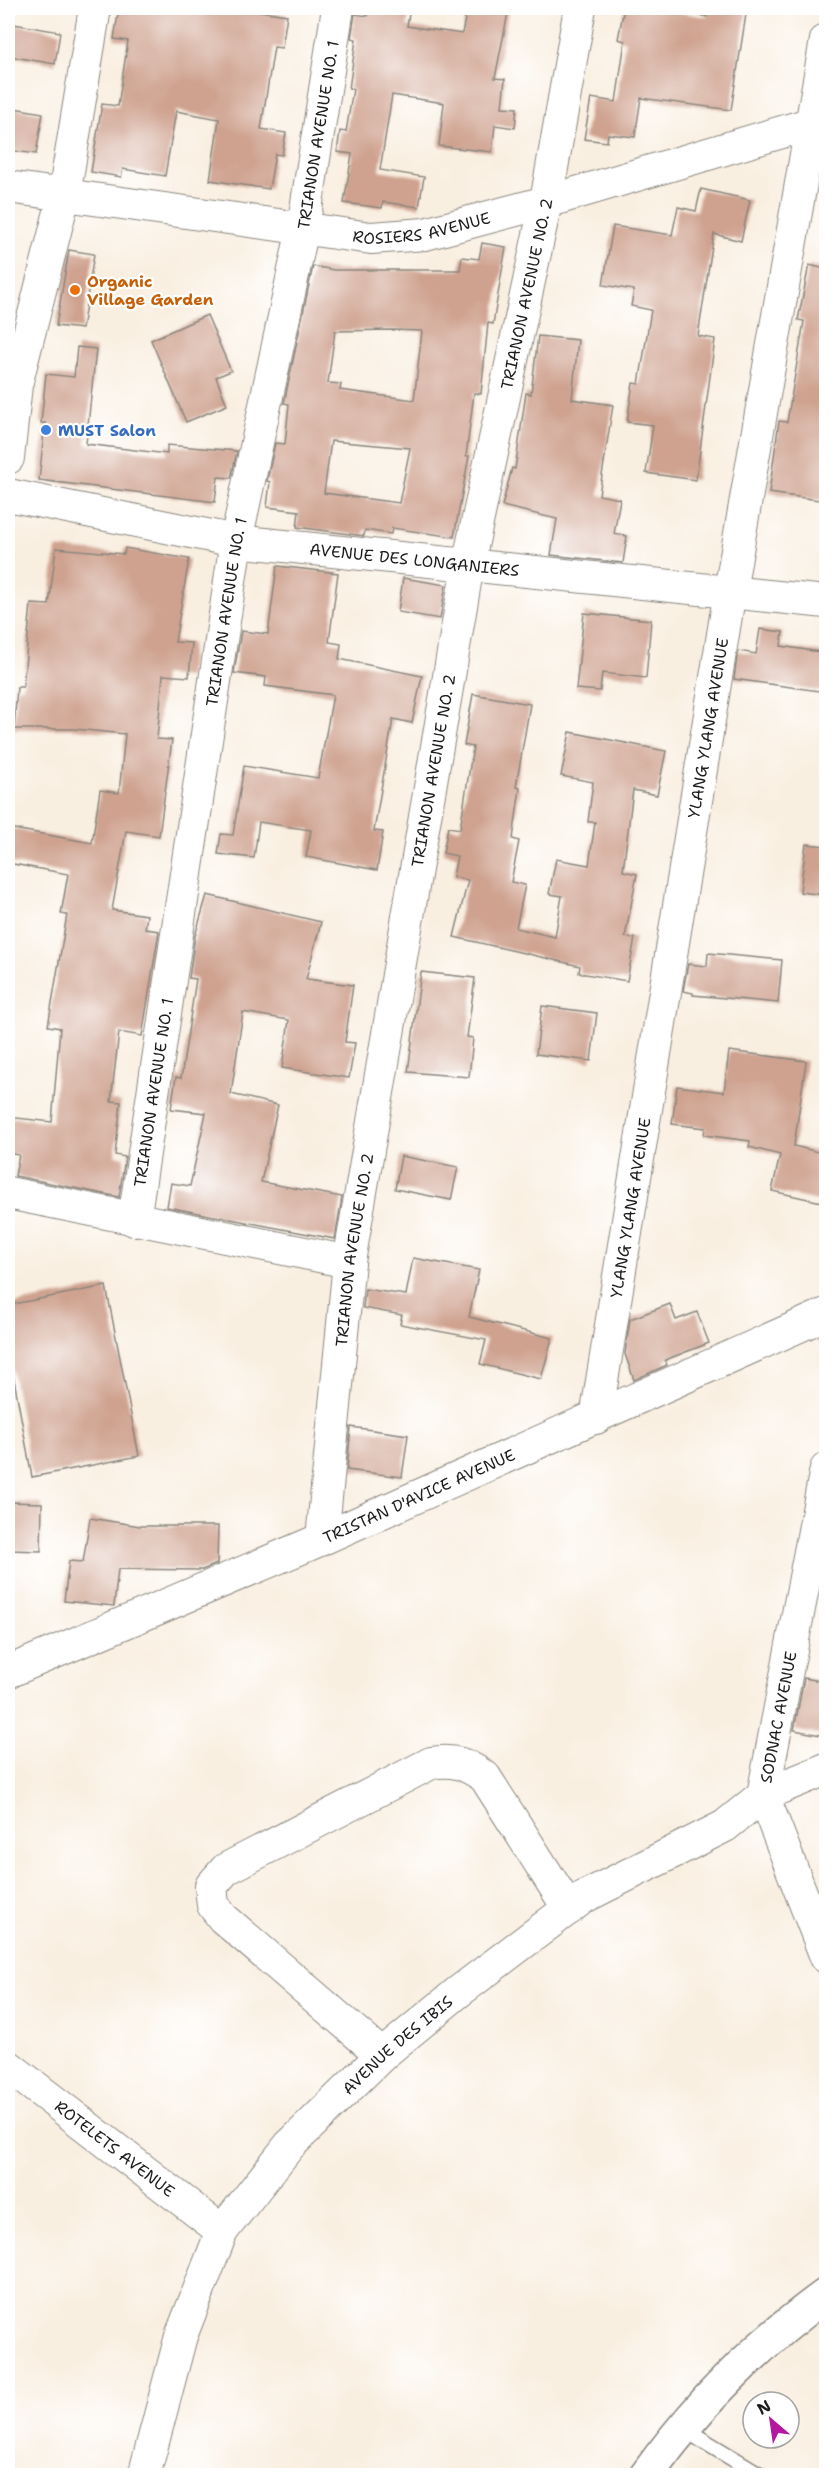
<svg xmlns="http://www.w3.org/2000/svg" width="834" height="2483" viewBox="0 0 834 2483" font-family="'Shantell Sans',sans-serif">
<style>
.building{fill:#cfa28f;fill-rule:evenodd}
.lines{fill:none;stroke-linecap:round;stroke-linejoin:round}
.lane-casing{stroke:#8a867e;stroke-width:18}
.street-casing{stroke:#8a867e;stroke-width:34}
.secondary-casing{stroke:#8a867e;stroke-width:36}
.lane{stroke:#fff;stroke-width:15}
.street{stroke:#fff;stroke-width:32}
.secondary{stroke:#fff;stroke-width:33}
.food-dot{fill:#e8710a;stroke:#fff;stroke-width:2}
.shop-dot{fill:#3f7fe0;stroke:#fff;stroke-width:2}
.labels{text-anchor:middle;stroke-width:4.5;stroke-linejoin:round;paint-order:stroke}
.street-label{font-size:16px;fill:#1c1c1c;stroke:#fff}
.food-label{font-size:16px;font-weight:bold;fill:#c56008;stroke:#fff;text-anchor:start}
.shop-label{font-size:16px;font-weight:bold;fill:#366cbe;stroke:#fff;text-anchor:start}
</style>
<rect width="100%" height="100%" fill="#fff"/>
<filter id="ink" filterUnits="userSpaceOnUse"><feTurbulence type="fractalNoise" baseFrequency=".0167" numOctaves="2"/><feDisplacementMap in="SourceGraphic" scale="12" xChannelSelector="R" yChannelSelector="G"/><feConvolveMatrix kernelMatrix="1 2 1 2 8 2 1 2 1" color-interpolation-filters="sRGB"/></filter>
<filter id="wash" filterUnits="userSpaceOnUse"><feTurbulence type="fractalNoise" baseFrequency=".008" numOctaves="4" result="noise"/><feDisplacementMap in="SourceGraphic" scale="24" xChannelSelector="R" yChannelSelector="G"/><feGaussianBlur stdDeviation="1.35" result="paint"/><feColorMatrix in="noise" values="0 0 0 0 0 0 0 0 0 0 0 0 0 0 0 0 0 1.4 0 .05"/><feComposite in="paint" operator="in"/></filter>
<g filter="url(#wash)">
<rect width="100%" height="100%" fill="#f9efe1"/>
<g id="blocks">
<g class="building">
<polygon points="119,8 238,8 287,15 282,48 274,47 261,129 286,133 282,155 275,154 269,189 210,180 219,119 176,111 165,176 123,169 121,177 91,172 102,104 118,106 128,41 114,39"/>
<polygon points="369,8 410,8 407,26 462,34 467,8 509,8 495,78 505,79 502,107 517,108 515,128 495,125 492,152 439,146 444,103 392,95 380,170 424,177 419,207 383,202 382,208 344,203 352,154 337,152 340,131 346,132 353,89 349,89 356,39 351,38 355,14 368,16"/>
<polygon points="624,8 655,8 707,17 708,8 747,8 731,110 641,98 635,137 608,134 607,142 584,139 591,98 616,102 625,41 618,39"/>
<polygon points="8,23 60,32 55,64 8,56"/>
<polygon points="8,107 43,113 36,154 8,150"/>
<polygon points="701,189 750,200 741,241 714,234 698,336 715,339 696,480 646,473 653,425 627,422 633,383 639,384 651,310 631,306 634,290 603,285 613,226 672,235 678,207 696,211"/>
<path d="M482 243 506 247 493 324 488 323 481 394 474 393 466 456H469L454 537 392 528 391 534 365 530 364 536 297 527 299 511 267 507 270 482 267 481 275 443 285 444 289 404 284 403 313 266 334 270H460L462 257 479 259ZM392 330 422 331 414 400 340 390 341 384 328 383 335 331ZM331 441 410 448 399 503 324 493Z"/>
<polygon points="69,250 94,254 82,329 56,326"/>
<polygon points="809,265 826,269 826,501 769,493 779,421 787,422 804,321 798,320"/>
<polygon points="207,315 231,371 216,377 227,405 186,422 151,340"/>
<polygon points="538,336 578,340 572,399 613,405 599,495 620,499 614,534 627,536 623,563 551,555 557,519 502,506 512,468 515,469 526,393 531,394"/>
<polygon points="77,347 96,349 86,444 167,454 167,445 237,451 231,478 218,477 215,502 39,480 45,423 41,423 46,374 74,377"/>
<polygon points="56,548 124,554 125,548 189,559 175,642 192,643 189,677 163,675 157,739 172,740 159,836 126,831 112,910 147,915 145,929 159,931 142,1036 119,1032 111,1101 121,1102 115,1155 125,1157 119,1197 15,1176 19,1155 8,1153 8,1117 52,1122 60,1028 48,1026 67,915 61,914 68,874 8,863 8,828 92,843 100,790 119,793 125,734 75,729 14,729 17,687 23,687 31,604 49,605"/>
<polygon points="277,566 338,573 329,642 341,644 339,659 422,676 412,723 393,719 374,831 383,832 377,870 306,857 311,830 259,822 254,858 218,854 221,834 233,835 244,766 318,778 333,695 265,686 266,677 234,673 241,631 268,634"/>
<polygon points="403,578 446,585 440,619 398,612"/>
<polygon points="584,613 651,620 646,678 602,673 600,691 576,689"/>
<polygon points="760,629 783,632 781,646 826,653 826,692 734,679 738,651 756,654"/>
<polygon points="473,694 530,704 516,787 520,788 513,839 519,841 511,882 525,885 516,928 555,937 562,896 549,894 556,859 589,865 595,822 588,822 593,782 561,776 570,732 666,751 657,795 633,790 623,871 637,874 625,937 635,938 627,981 579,973 580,966 454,937 468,880 453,877 457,856 443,853 448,827 460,829 473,747 464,745"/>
<polygon points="806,844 826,846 826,895 800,892"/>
<polygon points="207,895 321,922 306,979 353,985 345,1042 355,1043 349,1078 282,1068 289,1020 243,1012 231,1094 278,1105 261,1182 342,1197 335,1239 167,1207 171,1183 190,1186 206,1113 171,1109 176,1077 181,1078 196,979 189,978 195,936"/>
<polygon points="708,953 782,960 778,1003 693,995 693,993 683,991 688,964 707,966"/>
<polygon points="421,972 475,978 467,1037 473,1038 469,1077 408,1072"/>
<polygon points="542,1006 597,1013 591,1061 536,1054"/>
<polygon points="729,1051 806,1061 794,1146 826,1154 826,1203 772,1191 780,1155 749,1147 750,1141 704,1135 705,1128 672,1124 677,1086 724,1092"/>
<polygon points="401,1156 458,1167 451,1200 395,1189"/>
<polygon points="413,1258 479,1270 469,1317 552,1338 541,1379 480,1364 486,1340 400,1324 402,1315 363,1308 365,1289 406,1295"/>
<polygon points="106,1286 139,1456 32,1477 8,1347 8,1305"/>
<polygon points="670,1304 676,1320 697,1312 709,1343 665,1360 667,1365 634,1380 625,1354 630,1319"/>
<polygon points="351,1427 408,1435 402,1477 347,1470"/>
<polygon points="8,1502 42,1503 41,1551 8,1550"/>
<polygon points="90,1518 140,1526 218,1526 217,1564 202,1570 118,1569 114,1606 64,1601 69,1561 83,1562"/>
<polygon points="804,1678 826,1682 826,1736 794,1730"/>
</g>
</g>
</g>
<g filter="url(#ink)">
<use href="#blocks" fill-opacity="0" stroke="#8a867e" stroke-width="1.5"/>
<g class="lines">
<g class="lane-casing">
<polyline id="lane" points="684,2429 762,2476"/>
</g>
<g class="street-casing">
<g id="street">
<path id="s1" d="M8 187 371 238 425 234 546 202 826 119"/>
<polyline points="8,458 16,385 64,196 95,8"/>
<path id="s2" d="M8 495 236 541 826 602"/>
<polyline points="8,1193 349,1262"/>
<path id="s3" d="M134 1220 236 541 303 228 338 8"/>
<path id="s4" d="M596 1418 730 591 826 40"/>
<polyline points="826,1469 763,1795 826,1957"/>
<path id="s5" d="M322 1539 349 1262 468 565 546 202 580 8"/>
<path id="s6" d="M8 1672 322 1539 826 1314"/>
<path d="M382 2055 223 1918 213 1905 211 1886 226 1869 431 1763C454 1759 466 1764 485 1777L569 1909"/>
<path id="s7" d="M8 2066 222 2231"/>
<path id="s8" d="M144 2476 181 2336 222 2231 289 2146 382 2055 457 1993 584 1897 725 1826 763 1795 826 1769"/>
</g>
</g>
<g class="secondary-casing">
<path id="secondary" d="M646 2476C696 2406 757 2345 826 2295"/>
</g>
<use href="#lane" class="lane"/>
<use href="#street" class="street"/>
<use href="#secondary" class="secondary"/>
</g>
</g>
<circle class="food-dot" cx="75" cy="290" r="6"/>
<circle class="shop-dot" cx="46" cy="430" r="6"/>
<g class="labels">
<g class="street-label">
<text dy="6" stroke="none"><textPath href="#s3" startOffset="1101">TRIANON AVENUE NO. 1</textPath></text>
<text dy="6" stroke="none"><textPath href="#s1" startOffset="418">ROSIERS AVENUE</textPath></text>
<text dy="6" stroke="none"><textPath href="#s5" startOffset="1263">TRIANON AVENUE NO. 2</textPath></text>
<text dy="6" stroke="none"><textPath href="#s2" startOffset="412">AVENUE DES LONGANIERS</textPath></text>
<text dy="6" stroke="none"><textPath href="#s3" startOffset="615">TRIANON AVENUE NO. 1</textPath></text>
<text dy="6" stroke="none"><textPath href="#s4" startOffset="699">YLANG YLANG AVENUE</textPath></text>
<text dy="6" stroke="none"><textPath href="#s5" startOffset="777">TRIANON AVENUE NO. 2</textPath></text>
<text dy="6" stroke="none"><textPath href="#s3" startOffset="129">TRIANON AVENUE NO. 1</textPath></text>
<text dy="6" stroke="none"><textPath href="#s4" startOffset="213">YLANG YLANG AVENUE</textPath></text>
<text dy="6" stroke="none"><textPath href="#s5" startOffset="291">TRIANON AVENUE NO. 2</textPath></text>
<text dy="6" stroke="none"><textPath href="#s6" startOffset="447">TRISTAN D'AVICE AVENUE</textPath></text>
<text transform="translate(778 1717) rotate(-79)" y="6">SODNAC AVENUE</text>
<text dy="6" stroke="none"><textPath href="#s8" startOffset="514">AVENUE DES IBIS</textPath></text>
<text dy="6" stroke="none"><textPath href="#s7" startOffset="135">ROTELETS AVENUE</textPath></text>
</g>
<g class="food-label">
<text x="87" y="287">Organic<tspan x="87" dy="18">Village Garden</tspan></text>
</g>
<g class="shop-label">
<text x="58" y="436">MUST Salon</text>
</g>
</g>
<rect width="834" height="2483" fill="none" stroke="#fff" stroke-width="30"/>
<g transform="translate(771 2420) rotate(331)"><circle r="28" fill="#ffffff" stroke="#a4a4a4" stroke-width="1.5"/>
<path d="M0-4.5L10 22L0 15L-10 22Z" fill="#b5179e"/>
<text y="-9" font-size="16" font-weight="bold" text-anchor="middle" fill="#1c1c1c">N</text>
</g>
</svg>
